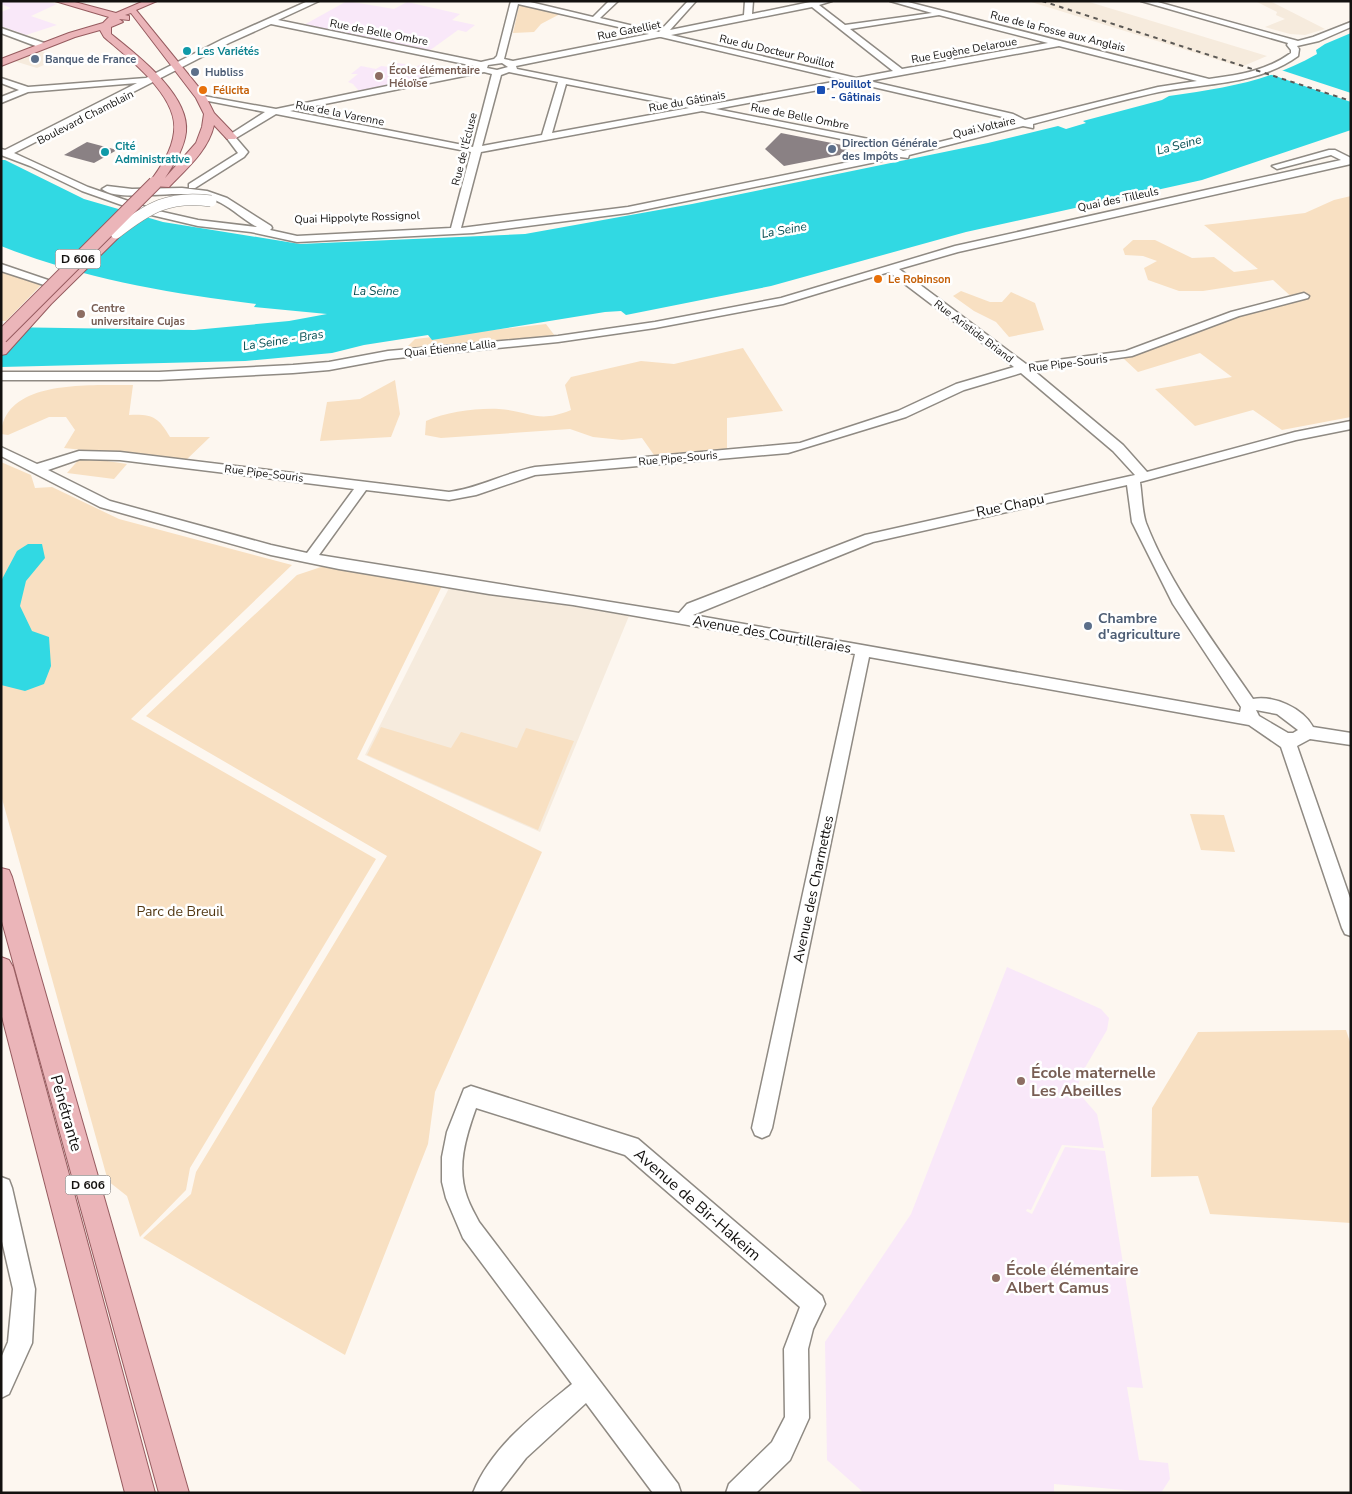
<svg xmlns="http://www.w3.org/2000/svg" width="1352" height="1494" viewBox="0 0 1352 1494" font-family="'Nunito Sans',sans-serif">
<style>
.built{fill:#f6ebdd}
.education{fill:#f9e8f9}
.green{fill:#f8e0c2}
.water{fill:#31d9e3}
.pier{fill:#fdf7f0}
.building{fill:#8a8184}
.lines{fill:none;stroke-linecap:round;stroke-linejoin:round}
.minor-casing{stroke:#8f8a83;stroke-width:3}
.major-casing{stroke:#965b5f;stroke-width:2}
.minor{fill:#fff;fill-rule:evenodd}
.major{fill:#ebb5b9;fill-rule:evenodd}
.rail{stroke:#5c5955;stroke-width:2;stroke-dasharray:4.5 4.5;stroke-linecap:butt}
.minor-bridge-casing{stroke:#8f8a83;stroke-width:12;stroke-linecap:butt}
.major-bridge-casing{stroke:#965b5f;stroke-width:15;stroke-linecap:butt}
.minor-bridge{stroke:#fff;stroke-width:11}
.major-bridge{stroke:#ebb5b9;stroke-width:13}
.culture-dot{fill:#0f9aa8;stroke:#fff;stroke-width:2}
.service-dot{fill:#5c6f8a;stroke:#fff;stroke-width:2}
.education-dot{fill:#8d6e63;stroke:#fff;stroke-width:2}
.food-dot{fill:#e8710a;stroke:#fff;stroke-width:2}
.transit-dot{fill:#1a4fb4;stroke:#fff;stroke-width:2}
.labels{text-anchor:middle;stroke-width:5;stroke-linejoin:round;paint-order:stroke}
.far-street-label{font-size:11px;fill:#13110f;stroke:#fff}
.far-culture-label{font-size:11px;font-weight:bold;fill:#0d838f;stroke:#fff;text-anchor:start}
.far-service-label{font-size:11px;font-weight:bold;fill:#4e5e75;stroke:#fff;text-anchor:start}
.far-education-label{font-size:11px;font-weight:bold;fill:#785e54;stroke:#fff;text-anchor:start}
.far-transit-label{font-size:11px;font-weight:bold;fill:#164399;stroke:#fff;text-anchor:start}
.far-food-label{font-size:11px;font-weight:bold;fill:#c56008;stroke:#fff;text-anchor:start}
.far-water-label{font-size:12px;font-style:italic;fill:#014b4f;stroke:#fff}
.shield{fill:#fff;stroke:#5a5857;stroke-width:1}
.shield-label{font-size:12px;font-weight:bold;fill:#13110f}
.street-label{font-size:14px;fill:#13110f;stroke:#fff}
.service-label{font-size:14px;font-weight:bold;fill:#4e5e75;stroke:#fff;text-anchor:start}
.park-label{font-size:14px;fill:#523813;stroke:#fff}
.near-education-label{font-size:16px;font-weight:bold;fill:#785e54;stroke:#fff;text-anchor:start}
.near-street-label{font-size:16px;fill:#13110f;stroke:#fff}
</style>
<rect width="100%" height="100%" fill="#fdf7f0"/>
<g class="built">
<polygon points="1028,1 1086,1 1267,56 1241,67"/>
<polygon points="1255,1 1270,1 1325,29 1305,35 1290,34 1265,27 1285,19 1276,15 1277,12"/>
<polygon points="40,51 46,53 46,56 53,61 37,68 14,61"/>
<polygon points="450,586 629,616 540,832 365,755"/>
</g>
<g class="education">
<polygon points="1,1 43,1 57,4 31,16 57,25 26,35 1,26 1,12 11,8 1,4"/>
<polygon points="347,1 394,9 407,2 460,14 452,20 475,25 466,32 458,30 429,51 302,26"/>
<polygon points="396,63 406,64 401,69 412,71 419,65 433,67 429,72 439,76 360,92 353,84 348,82 358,74 351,74 361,66 376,69 381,66 390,67"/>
<polygon points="1007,967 1101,1009 1109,1018 1107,1030 1083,1071 1076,1090 1097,1114 1104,1148 1062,1145 1031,1210 1027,1209 1026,1211 1032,1214 1065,1147 1105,1151 1143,1388 1127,1387 1139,1460 1168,1463 1170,1479 1161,1493 1054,1484 1054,1493 864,1493 827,1460 825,1342 911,1214"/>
</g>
<g class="green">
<polygon points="523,5 560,14 541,24 534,32 513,33 519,6"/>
<polygon points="1351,196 1351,417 1282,430 1253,410 1195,426 1155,389 1232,377 1200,353 1138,372 1123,358 1236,317 1295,300 1273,280 1203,291 1179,291 1148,280 1144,268 1157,261 1143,256 1125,255 1123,249 1133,240 1155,240 1192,258 1214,257 1234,272 1258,269 1204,225 1305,213 1334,200"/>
<polygon points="1,270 42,284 6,321 1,321"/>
<polygon points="961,291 990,302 1002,302 1011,292 1035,303 1044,330 1009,337 996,322 974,311 953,296"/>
<polygon points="546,324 555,336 402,352 415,339"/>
<path d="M743 348 783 411 727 418V453L654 455 642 438 622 440 593 437 570 429 441 438 425 435 426 421C447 412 475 408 499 409 531 411 537 424 571 410L565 385 571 377 641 361 674 364Z"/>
<polygon points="395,380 400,414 391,437 320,441 327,402 360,399"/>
<path d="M133 385 129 415C153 414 158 417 170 437H210L185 461 64 448 75 430 66 417H49L8 435 1 434C5 378 93 386 133 385Z"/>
<polygon points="81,457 127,464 114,479 67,473"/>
<polygon points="1,462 31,475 35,488 52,487 119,519 292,565 131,719 376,859 190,1168 186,1190 140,1237 127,1196 108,1181 1,795"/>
<polygon points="324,566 443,584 357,759 542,852 435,1092 428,1144 345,1355 143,1238 191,1194 196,1172 387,856 146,716 297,575"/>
<polygon points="381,727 451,748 461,732 517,748 526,728 574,741 538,830 367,755"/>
<polygon points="1190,814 1224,815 1235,852 1201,850"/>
<polygon points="1346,1030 1351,1045 1351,1223 1210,1214 1198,1176 1151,1177 1152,1108 1198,1032"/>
</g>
<g class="water">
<path d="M1351 33V130L1202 180 966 232 771 286 626 315 621 311 605 312 432 340 428 335 364 345 332 353 245 361 1 367V327L194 330 289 321 327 314 254 307 256 304C167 293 85 279 1 246V160H5L84 199 163 222 300 244 525 234 692 204 988 143 1058 126 1066 129 1086 123 1083 121 1162 100 1169 96C1224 88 1268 82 1317 54L1316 50 1325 44Z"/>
<polygon points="28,544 42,544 45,558 26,581 20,606 32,631 49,637 51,666 44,684 25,691 1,685 1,581 17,551"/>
</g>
<polygon class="pier" points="1281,70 1351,93 1351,102 1269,74"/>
<g class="building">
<polygon points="781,133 842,145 850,153 784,166 765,149"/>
<polygon points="87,142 117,150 94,163 64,155"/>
</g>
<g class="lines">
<g class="minor-casing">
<g id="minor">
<path d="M308 1H319L278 20 481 62 494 59 497 56 511 1H526L593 17 609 1H618L600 18 659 32 688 1H696L670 30 744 15 745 1H753L752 14 815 1H832L819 5 845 25 932 13 890 1H904L1209 79C1239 75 1266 71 1291 53V50L1287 45 1288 43 1141 1H1154L1298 41 1313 37 1351 22V27L1319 41 1297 46 1299 49 1298 56C1258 85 1206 83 1159 92 1117 101 1075 113 1033 124V128L1023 126 909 155 908 158 900 157 628 213 473 233 297 242 251 232 198 226 147 214 82 191 30 166 1 155V149L5 150 137 83 28 92 1 103V97L19 90 1 83V78L28 87 146 78 223 39ZM518 4 649 34 513 61 504 59ZM812 7 893 71 856 78 671 35ZM939 15 1048 43 902 69 850 29ZM271 24 479 67 276 109 198 95V99L265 112 226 137 238 153 189 184V188H195L244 157 248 152 236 138 276 114 471 152 451 228 297 236 270 230 272 228 271 226 227 198 207 191 182 188 132 189 107 186 102 189C113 198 138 195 152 195 174 194 200 191 221 203 234 210 244 220 257 227L198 220 154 210 88 187 14 153 229 43ZM659 37H661L844 80 702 106 517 69 516 66ZM1059 46 1197 81 1158 87 1025 120 1013 114 869 81ZM502 63 508 67 497 70 487 68 488 65ZM484 72 492 74 473 147 290 111ZM509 72 558 82 542 135 482 146 501 75ZM856 83 1007 118 1016 123 903 151 889 143 716 109ZM566 84 689 108 552 133ZM702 111 886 148 893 153 628 207 461 228 481 152Z"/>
<polygon points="1,28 47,44 48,46 41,48 1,33"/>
<path d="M1329 150H1335L1351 158V164L958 252 899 269 1026 364 1126 351 1231 312 1304 293 1309 296 1308 298 1239 316 1132 356 1033 370 1123 445 1147 472 1295 432 1351 421V429L1296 440 1140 482C1142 495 1142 511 1146 523 1170 585 1216 645 1253 699 1273 695 1303 708 1313 727L1351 733V745L1310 739 1297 746 1351 901V936L1345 934 1342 928 1281 747 1249 725 869 657 772 1128 769 1135 762 1138 755 1135 752 1128 855 654 573 605 489 594 339 569 271 555 100 507 1 456V447L37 464 79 451 120 452 449 492C479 488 505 473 535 467L800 443 898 411 956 384 1014 367 889 272 783 304 655 328 558 342 388 359 329 370 293 373 159 380H1V372H159L293 365 329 362 388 351 558 336 655 322 781 298 955 246 1341 160 1331 155 1277 169 1272 166ZM1021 373 1113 451 1135 475 865 535 687 604 679 613 319 555 366 490 449 500 476 495 535 475 788 453 906 417 964 390ZM80 459 120 460 354 489 307 553 271 545 110 501 48 470ZM1127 485 1132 522 1173 604 1241 707 1240 712 693 615 873 542ZM1256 710 1277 714 1298 730 1293 733H1288L1259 716Z"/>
<polygon points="1,264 48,280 49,282 44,285 1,271"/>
<path d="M471 1086 638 1139 822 1296 825 1304 813 1329 808 1349 809 1418 790 1460 756 1493H726L729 1484 772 1442 785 1417 784 1349 800 1307 625 1155 476 1108C466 1136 456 1167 467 1197 470 1206 475 1214 479 1222L678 1484 681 1493H653L586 1403 526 1458 499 1493H473C491 1447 535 1414 572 1384L463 1238 446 1198 442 1182V1157L447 1132 464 1089Z"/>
<polygon points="1,1177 9,1180 12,1188 35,1289 32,1343 9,1394 1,1398 1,1358 8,1342 13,1289 1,1237"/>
</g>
</g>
<g class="major-casing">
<g id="major">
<path d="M55 1H71L116 13 144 1H157L136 10 205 95 214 113 237 137 235 139H227L214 125C208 151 187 168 169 187L151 186 149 183C160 168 172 151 174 132 179 96 128 58 104 37L100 30 75 37 1 66V59L69 33 103 23 109 17ZM131 13 196 98 204 114 202 127 196 143 165 178C174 164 184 149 186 132 190 95 137 55 111 34V27L123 22 119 19 129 20V16L125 15Z"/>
<polygon points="116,229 120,230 122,233 120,236 51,304 6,354 1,355 1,342 41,298 112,230"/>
<polygon points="1,868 9,870 12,877 189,1493 159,1493 1,918"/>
<polygon points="1,957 9,960 13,967 155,1493 125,1493 1,1013"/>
</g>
</g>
<use href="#minor" class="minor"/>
<use href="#major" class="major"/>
<polyline class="rail" points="1042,1 1351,101"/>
<g class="minor-bridge-casing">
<path id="minor-bridge" d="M116 233C148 208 169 195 211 201"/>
</g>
<g class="major-bridge-casing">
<polyline id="major-bridge" points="1,337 155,183"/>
</g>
<use href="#minor-bridge" class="minor-bridge"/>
<use href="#major-bridge" class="major-bridge"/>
</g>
<g class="culture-dot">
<circle cx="187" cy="51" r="5"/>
<circle cx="105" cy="152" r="5"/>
</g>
<g class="service-dot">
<circle cx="35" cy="59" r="5"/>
<circle cx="195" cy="72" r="5"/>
<circle cx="832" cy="149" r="5"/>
<circle cx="1088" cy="626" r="5"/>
</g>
<g class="education-dot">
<circle cx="379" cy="76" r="5"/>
<circle cx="81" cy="314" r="5"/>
<circle cx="1021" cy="1081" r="5"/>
<circle cx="996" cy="1278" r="5"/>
</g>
<g class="food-dot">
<circle cx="203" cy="90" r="5"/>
<circle cx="878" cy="279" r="5"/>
</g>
<rect class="transit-dot" x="816" y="85" width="10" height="10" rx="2.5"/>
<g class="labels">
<g class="far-street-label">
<text transform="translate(629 30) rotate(-11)" y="4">Rue Gatelliet</text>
<text transform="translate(1058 31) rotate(14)" y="4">Rue de la Fosse aux Anglais</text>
<text transform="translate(379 32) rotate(11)" y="4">Rue de Belle Ombre</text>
<text transform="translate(964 50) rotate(-10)" y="4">Rue Eugène Delaroue</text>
<text transform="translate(777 51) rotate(13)" y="4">Rue du Docteur Pouillot</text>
<text transform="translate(687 101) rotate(-10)" y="4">Rue du Gâtinais</text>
<text transform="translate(340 113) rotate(11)" y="4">Rue de la Varenne</text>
<text transform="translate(800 116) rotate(11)" y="4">Rue de Belle Ombre</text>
<text transform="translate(85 117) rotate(-27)" y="4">Boulevard Chamblain</text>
<text transform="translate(984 127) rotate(-13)" y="4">Quai Voltaire</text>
<text transform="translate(464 149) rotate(-76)" y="4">Rue de l'Écluse</text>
<text transform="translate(1118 199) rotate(-12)" y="4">Quai des Tilleuls</text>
<text transform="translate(357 217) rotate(-2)" y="4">Quai Hippolyte Rossignol</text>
<text transform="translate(974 331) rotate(37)" y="4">Rue Aristide Briand</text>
<text transform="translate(450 348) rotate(-6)" y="4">Quai Étienne Lallia</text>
<text transform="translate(1068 363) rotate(-7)" y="4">Rue Pipe-Souris</text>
<text transform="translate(678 458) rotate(-5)" y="4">Rue Pipe-Souris</text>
<text transform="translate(264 473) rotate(7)" y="4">Rue Pipe-Souris</text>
</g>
<g class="far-culture-label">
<text x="197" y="55">Les Variétés</text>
<text x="115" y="150">Cité<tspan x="115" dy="13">Administrative</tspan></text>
</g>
<g class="far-service-label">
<text x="45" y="63">Banque de France</text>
<text x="205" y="76">Hubliss</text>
<text x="842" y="147">Direction Générale<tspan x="842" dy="13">des Impôts</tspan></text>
</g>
<g class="far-education-label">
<text x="389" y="74">École élémentaire<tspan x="389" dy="13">Héloïse</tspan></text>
<text x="91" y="312">Centre<tspan x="91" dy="13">universitaire Cujas</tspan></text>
</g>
<g class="far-transit-label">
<text x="831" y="88">Pouillot<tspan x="831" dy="13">- Gâtinais</tspan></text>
</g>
<g class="far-food-label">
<text x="213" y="94">Félicita</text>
<text x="888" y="283">Le Robinson</text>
</g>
<g class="far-water-label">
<text transform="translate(1179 145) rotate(-15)" y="4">La Seine</text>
<text transform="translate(784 230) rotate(-10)" y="4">La Seine</text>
<text x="376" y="295">La Seine</text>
<text transform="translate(283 340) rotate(-9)" y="4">La Seine - Bras</text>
</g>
<g class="shield">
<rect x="55.5" y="249.5" width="45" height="19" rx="4"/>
<rect x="65.5" y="1175.5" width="45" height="19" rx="4"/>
</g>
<g class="shield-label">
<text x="78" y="263">D 606</text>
<text x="88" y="1189">D 606</text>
</g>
<g class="street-label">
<text transform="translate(1010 505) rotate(-12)" y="5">Rue Chapu</text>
<text transform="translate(772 634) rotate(10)" y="5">Avenue des Courtilleraies</text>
<text transform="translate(813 889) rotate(-78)" y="5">Avenue des Charmettes</text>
</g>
<g class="service-label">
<text x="1098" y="623">Chambre<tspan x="1098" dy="16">d'agriculture</tspan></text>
</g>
<g class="park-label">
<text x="180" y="916">Parc de Breuil</text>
</g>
<g class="near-education-label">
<text x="1031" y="1078">École maternelle<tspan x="1031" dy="18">Les Abeilles</tspan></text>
<text x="1006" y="1275">École élémentaire<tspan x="1006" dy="18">Albert Camus</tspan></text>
</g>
<g class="near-street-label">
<text transform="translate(67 1113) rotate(74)" y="6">Pénétrante</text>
<text transform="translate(698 1204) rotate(41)" y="6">Avenue de Bir-Hakeim</text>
</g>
</g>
<rect width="1352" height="1494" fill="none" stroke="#13110f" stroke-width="5"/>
</svg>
